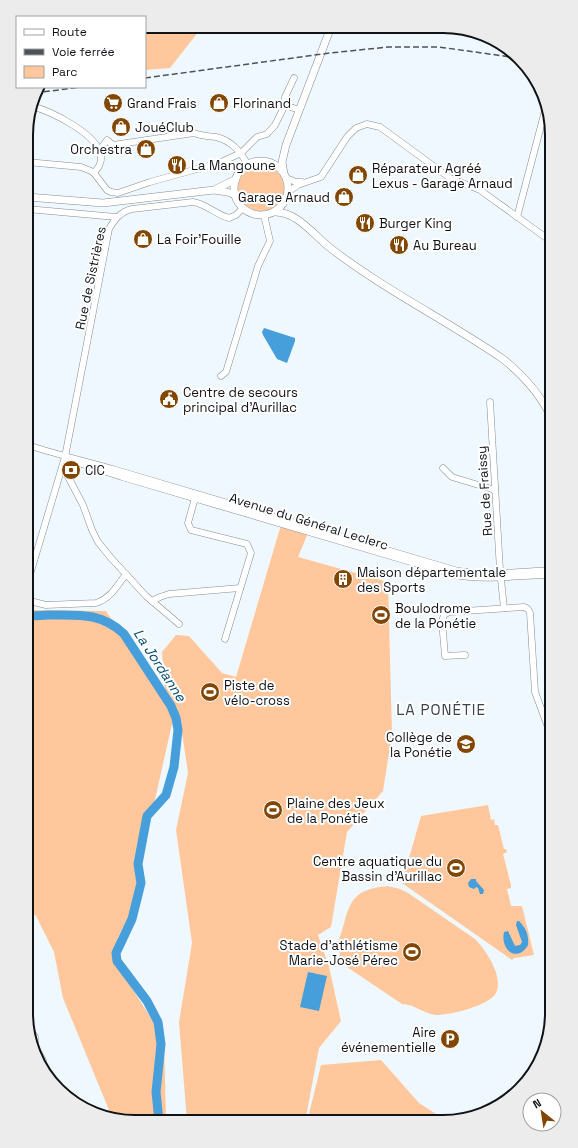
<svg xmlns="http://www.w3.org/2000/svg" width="578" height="1148" viewBox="0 0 578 1148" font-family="'Space Grotesk',sans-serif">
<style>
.green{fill:#ffc79b}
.water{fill:#469fdb}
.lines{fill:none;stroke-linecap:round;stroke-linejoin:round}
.river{stroke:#469fdb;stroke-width:9}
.minor-casing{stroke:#848d95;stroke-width:7}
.major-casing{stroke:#848d95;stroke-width:8}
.minor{stroke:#fff;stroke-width:6}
.major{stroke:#fff;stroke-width:7}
.rail{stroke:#4e5357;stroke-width:1.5;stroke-dasharray:6 3;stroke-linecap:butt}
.labels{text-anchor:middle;stroke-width:4;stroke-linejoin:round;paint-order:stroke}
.poi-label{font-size:13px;fill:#101316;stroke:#fff;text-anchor:start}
.street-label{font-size:13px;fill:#101316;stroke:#fff}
.water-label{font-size:14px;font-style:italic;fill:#014a72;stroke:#fff}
.quarter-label{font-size:15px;letter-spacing:1px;fill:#3c454b;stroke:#fff}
.rim{fill:none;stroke:#101316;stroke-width:2}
</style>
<rect width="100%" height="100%" fill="#eff8ff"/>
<g class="green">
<polygon points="145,26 203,26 170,68 145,70"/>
<circle cx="261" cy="188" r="23"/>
<polygon points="281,525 308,533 298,557 388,582 392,734 383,791 347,832 331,927 318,935 329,967 341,1021 319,1048 305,1122 187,1121 179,1022 192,943 176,830 188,773 180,719 165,694 162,652 176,635 189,636 222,673 236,677"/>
<polygon points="26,610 106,611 174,715 154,804 145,818 136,863 140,884 133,909 118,937 115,961 164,1039 166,1121 122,1121 109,1110 63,998 54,952 36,916 26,908"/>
<polygon points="488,805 491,820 494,819 495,825 498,825 504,849 506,849 507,852 503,854 511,885 511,888 507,889 511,906 522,906 534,955 514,958 512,960 402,883 421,816"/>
<path d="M388 886 400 889 408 893 475 939C486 950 504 977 496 993 489 1006 450 1015 436 1015 424 1014 414 1004 402 1004L341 963 339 959 340 953C333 947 339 941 341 934 346 919 347 902 361 893 370 888 379 887 388 886Z"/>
<polygon points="381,1060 419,1103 447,1121 307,1122 321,1065"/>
</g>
<g class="water">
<polygon points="264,328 295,338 295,341 287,363 277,359 263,335 262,332"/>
<polygon points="471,879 476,879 476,881 484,890 483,894 480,894 478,888 476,887 474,889 469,887 468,883"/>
<path d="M517 921H519C526 928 529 935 528 945 518 963 500 951 504 932L508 931 515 946 520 945 522 942 516 925Z"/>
<polygon points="308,972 327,976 319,1011 300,1007"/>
</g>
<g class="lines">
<path class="river" d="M26 615C33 617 41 615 48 615 78 615 101 612 124 634L171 706 176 718 178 730 174 767 166 795 147 816 138 864 141 883 132 919 116 953 117 961 147 1001 158 1022 161 1044 156 1092 159 1121"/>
<g class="minor-casing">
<g id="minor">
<polyline points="285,105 299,110"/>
<path d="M31 106C51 111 98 134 101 156 102 163 98 168 94 173"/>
<path d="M100 150 107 140 113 145 194 133C201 136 208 136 216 137 232 141 240 151 248 165"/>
<polyline points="27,162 81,167 91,171 94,173 107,190 111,192 118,193 150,182 219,163 241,153 257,137 267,134 275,125 285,105 285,97 294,78"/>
<polyline points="286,178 296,182 302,182"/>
<polyline points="288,192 298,185 321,177 347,137 356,128 367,124 380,127 450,178 480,190 552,242"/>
<polyline points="27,209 116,217"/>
<polyline points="517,217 547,103"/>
<polyline points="221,376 226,372 258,266 270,241 264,215"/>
<polyline points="490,402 500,570 504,608"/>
<path d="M27 443 31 446C59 455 88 462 116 470L458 571 489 574 552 570"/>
<path d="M69 459 75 462 122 477 455 575C488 581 519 575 552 575"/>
<polyline points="63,467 83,505 92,530 98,542 111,558 146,596 179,624"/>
<polyline points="443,468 452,477 495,490"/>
<polyline points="195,498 188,523 191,530 247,544 251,553 225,639"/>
<path d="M26 588 65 457 109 229C115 219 120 212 132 209L193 202C207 204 216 215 229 218L236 215 243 208"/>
<path d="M26 600 46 605 96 603C111 598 117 586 126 574"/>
<polyline points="152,601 160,597 169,594 240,588"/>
<polyline points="465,655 445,656 442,621 444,615 449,612 524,607 528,609 530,613 535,692 552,738"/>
<polyline points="550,898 552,898"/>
<polyline points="28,1026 35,1037 35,1047 43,1060 42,1064"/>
</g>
</g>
<g class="major-casing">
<g id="major">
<circle cx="261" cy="188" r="27"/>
<polyline points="284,174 282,162 286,145 331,27"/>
<polyline points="216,189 236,179"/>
<polyline points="27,197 103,203 214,190 227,192 236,195"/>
<path d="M274 212C296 211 313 234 329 247 383 289 446 320 503 359 523 375 541 395 552 419"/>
</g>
</g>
<use href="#minor" class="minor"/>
<use href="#major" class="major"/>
<g class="rail">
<polyline points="145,78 330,53 388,47 439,47 518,58"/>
<polyline points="35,93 81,87"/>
</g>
</g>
<defs>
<g id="supermarket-disc" transform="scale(1)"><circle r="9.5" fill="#824600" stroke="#fff"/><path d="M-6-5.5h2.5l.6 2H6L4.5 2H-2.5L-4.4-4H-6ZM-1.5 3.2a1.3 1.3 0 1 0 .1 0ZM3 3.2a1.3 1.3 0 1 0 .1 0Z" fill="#fff"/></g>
<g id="shop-disc" transform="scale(1)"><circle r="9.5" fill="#824600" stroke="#fff"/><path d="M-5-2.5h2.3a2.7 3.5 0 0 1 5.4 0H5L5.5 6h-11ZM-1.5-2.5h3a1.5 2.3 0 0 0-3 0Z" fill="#fff"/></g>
<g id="restaurant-disc" transform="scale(1)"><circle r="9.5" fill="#824600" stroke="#fff"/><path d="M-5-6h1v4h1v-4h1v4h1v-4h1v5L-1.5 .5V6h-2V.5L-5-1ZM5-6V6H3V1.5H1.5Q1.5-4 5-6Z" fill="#fff"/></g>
<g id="civic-disc" transform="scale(1)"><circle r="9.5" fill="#824600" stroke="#fff"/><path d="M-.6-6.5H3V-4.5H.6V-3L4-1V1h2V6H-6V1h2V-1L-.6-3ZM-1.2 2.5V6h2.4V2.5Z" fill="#fff"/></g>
<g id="bank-disc" transform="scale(1)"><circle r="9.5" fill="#824600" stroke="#fff"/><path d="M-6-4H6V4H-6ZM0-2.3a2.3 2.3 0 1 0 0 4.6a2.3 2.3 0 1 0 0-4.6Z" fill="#fff"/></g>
<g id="building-disc" transform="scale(1)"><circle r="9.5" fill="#824600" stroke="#fff"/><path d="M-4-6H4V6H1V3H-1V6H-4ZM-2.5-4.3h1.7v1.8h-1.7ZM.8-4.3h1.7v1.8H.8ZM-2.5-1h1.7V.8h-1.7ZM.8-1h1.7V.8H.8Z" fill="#fff"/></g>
<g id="stadium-disc" transform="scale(1)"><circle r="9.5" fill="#824600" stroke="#fff"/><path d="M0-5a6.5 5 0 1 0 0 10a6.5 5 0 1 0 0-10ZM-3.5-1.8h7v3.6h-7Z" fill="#fff"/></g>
<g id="school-disc" transform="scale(1)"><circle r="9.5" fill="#824600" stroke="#fff"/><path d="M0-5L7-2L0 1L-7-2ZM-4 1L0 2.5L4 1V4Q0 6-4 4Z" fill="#fff"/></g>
<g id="parking-disc" transform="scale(1)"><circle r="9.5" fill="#824600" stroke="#fff"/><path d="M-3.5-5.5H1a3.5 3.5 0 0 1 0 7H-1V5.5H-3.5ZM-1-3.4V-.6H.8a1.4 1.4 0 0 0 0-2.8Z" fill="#fff"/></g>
</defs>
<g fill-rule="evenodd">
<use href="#supermarket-disc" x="113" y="103"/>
<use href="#shop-disc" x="219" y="103"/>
<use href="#shop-disc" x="121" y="127"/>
<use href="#shop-disc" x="146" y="149"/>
<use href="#restaurant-disc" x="177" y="165"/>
<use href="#shop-disc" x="358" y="175"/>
<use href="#shop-disc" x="344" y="197"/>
<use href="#restaurant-disc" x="365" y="223"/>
<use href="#shop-disc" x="143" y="239"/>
<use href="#restaurant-disc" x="399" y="245"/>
<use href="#civic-disc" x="169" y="399"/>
<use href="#bank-disc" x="71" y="470"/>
<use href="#building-disc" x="343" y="579"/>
<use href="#stadium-disc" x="381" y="615"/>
<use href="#stadium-disc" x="210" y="692"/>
<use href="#school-disc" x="466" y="744"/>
<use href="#stadium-disc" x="273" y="810"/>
<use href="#stadium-disc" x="456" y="868"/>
<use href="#stadium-disc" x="412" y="952"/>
<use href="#parking-disc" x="450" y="1039"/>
</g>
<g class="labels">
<g class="poi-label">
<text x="127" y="108">Grand Frais</text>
<text x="233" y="108">Florinand</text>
<text x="135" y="132">JouéClub</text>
<text x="132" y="154" text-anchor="end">Orchestra</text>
<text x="191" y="170">La Mangoune</text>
<text x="372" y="173">Réparateur Agréé<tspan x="372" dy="15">Lexus - Garage Arnaud</tspan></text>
<text x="330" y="202" text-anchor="end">Garage Arnaud</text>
<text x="379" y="228">Burger King</text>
<text x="157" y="244">La Foir'Fouille</text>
<text x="413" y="250">Au Bureau</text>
<text x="183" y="397">Centre de secours<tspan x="183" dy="15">principal d'Aurillac</tspan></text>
<text x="85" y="475">CIC</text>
<text x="357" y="577">Maison départementale<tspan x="357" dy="15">des Sports</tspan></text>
<text x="395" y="613">Boulodrome<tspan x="395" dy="15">de la Ponétie</tspan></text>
<text x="224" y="690">Piste de<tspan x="224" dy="15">vélo-cross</tspan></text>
<text x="452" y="742" text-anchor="end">Collège de<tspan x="452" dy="15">la Ponétie</tspan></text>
<text x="287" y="808">Plaine des Jeux<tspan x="287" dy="15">de la Ponétie</tspan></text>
<text x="442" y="866" text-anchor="end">Centre aquatique du<tspan x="442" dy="15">Bassin d'Aurillac</tspan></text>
<text x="398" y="950" text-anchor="end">Stade d'athlétisme<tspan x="398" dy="15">Marie-José Pérec</tspan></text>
<text x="436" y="1037" text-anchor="end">Aire<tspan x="436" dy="15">événementielle</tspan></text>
</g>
<g class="street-label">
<text transform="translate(90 278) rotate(-78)" y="5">Rue de Sistrières</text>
<text transform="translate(484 491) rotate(-94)" y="5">Rue de Fraissy</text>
<text transform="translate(309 521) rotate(17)" y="5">Avenue du Général Leclerc</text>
</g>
<g class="water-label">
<text transform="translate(160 665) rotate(57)" y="5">La Jordanne</text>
</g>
<g class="quarter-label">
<text x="441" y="715">LA PONÉTIE</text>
</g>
</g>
<path d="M0 0H578V1148H0ZM135 33H443A102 102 0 0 1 545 135V1013A102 102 0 0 1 443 1115H135A102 102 0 0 1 33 1013V135A102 102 0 0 1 135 33Z" fill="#ececec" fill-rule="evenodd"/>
<path class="rim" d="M135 33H443A102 102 0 0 1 545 135V1013A102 102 0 0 1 443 1115H135A102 102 0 0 1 33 1013V135A102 102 0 0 1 135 33Z"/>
<rect x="16" y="16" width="130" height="72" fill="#ffffff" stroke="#9fa1a2"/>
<rect x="24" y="29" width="20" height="6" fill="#ffffff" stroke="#9fa1a2"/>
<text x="52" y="36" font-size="12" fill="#101316">Route</text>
<rect x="24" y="49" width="20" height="6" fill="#4e5357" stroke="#9fa1a2"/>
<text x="52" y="56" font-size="12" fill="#101316">Voie ferrée</text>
<rect x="24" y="66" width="20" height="12" fill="#ffc79b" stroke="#9fa1a2"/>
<text x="52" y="76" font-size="12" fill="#101316">Parc</text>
<g transform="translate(542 1112) rotate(330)"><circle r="19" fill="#ffffff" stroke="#9fa1a2"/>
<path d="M0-3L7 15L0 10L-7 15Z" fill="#824600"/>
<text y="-6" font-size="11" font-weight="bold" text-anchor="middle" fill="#101316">N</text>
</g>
</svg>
